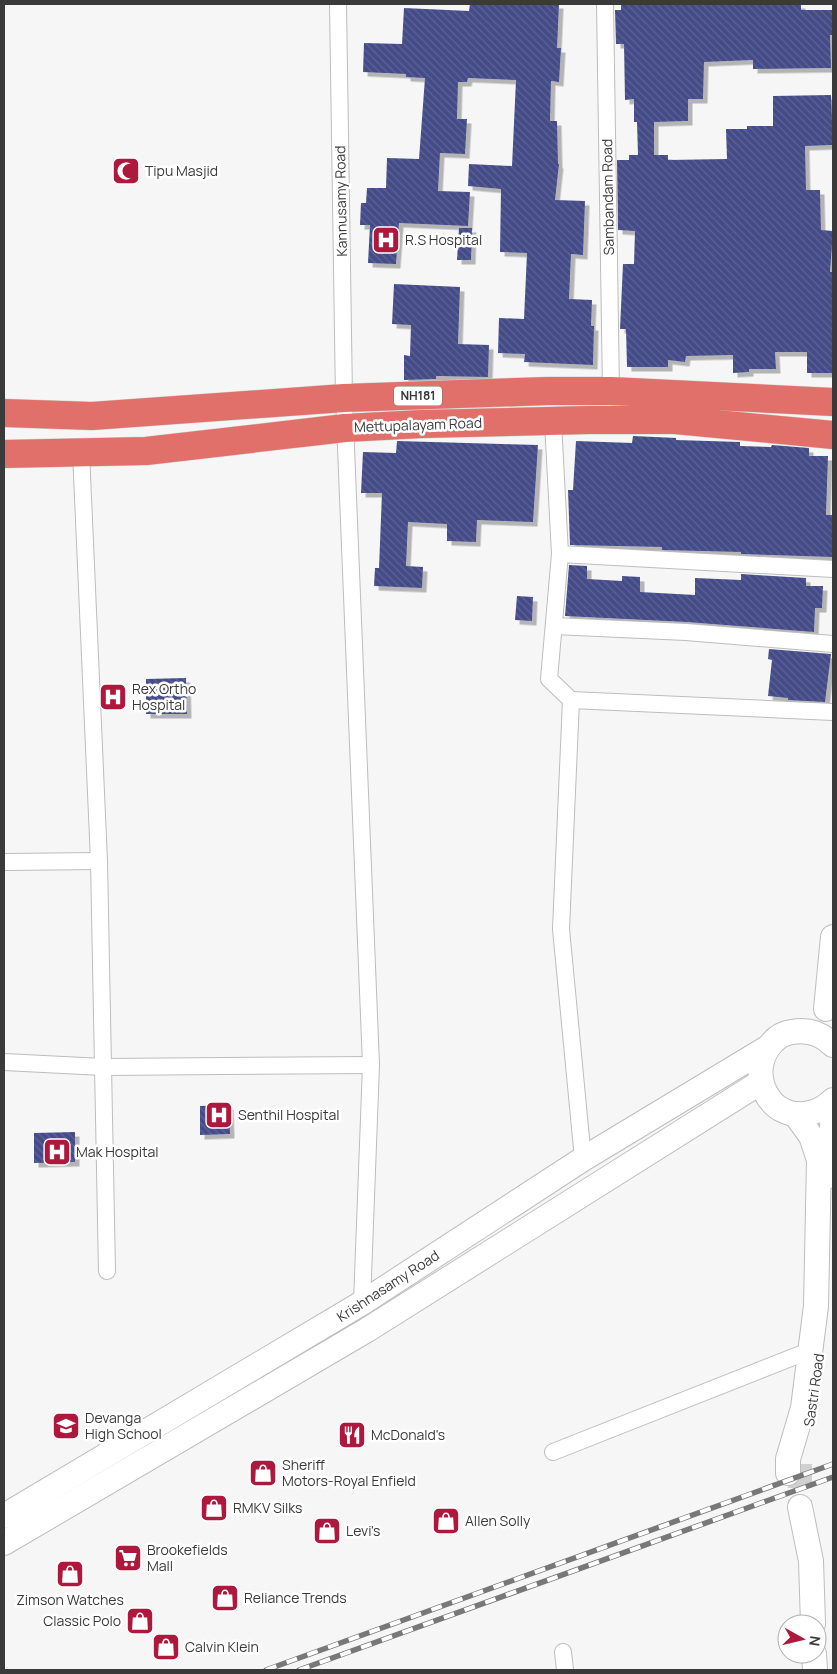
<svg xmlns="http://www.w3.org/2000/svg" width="837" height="1674" viewBox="0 0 837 1674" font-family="Manrope,sans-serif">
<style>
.building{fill:url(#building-back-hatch);filter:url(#shadow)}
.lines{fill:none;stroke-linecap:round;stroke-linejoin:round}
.secondary-tunnel{stroke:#d0d0d1;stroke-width:24;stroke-dasharray:24 12;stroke-linecap:butt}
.street-casing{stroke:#bdbdbe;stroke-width:18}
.secondary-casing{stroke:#bdbdbe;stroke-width:26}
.highway-casing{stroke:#d4d4d4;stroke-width:29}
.street{stroke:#fff;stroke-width:16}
.secondary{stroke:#fff;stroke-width:24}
.highway{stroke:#e16f6a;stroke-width:28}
.rail-casing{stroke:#787878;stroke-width:5.5}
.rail{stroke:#fff;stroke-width:4;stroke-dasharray:11;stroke-linecap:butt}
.labels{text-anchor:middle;stroke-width:5;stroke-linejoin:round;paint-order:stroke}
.shield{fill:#fff;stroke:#757575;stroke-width:1}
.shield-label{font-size:12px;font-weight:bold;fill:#3a3a3a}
.poi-label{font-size:14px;fill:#3a3a3a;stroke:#fff;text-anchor:start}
.street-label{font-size:14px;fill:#3a3a3a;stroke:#fff}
</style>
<defs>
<pattern id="building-back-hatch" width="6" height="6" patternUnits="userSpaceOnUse" patternTransform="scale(1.25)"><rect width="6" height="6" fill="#444c88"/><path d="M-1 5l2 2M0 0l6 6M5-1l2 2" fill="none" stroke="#5e6494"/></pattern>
<filter id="shadow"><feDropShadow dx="4.5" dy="4.5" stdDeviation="0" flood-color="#0004"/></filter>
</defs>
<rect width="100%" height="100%" fill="#f6f6f7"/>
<g class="building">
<polygon points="470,4 559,4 557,48 561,48 559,82 551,81 550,121 557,121 558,164 559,164 555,200 585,201 583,255 571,254 569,299 592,300 591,326 594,326 593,365 524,362 525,354 498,353 499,318 524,319 527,253 500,252 501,189 468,186 469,164 512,166 516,80 468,78 467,82 458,82 457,119 467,119 465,154 440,153 438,191 470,192 468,226 399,223 396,264 368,263 370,225 360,225 361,203 366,203 367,188 386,188 387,158 419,159 425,78 406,77 406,74 363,72 364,43 402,44 404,8 469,11"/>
<polygon points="621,4 801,4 801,10 833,10 833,35 830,35 831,68 753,69 753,60 704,62 703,99 688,99 688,121 654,122 654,155 668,155 668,160 727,159 726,129 747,129 747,126 773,126 773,96 831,95 833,145 805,146 806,190 820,190 821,230 833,231 830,272 833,272 833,373 807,373 807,352 775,352 776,369 749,369 749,372 733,373 733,355 686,356 685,362 668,360 668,367 627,367 626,329 620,329 623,264 634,264 635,231 618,230 617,160 629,160 629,155 638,155 637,122 634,122 634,99 625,100 624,44 616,44 615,10 621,10"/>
<polygon points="459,228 472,228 471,260 457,260"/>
<polygon points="394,284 460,287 458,344 489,345 488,377 436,376 436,379 404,380 404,355 410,356 411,325 392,324"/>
<polygon points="633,436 676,438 676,440 740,442 740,446 771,447 772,445 809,448 809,456 828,456 826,515 833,515 833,557 741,554 741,552 662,550 662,547 570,545 568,490 573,490 576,441 632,443"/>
<polygon points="397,441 538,445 533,522 477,520 476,542 447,541 447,524 408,522 406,566 423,567 422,588 374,586 375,568 379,568 382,493 361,493 363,452 396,453"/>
<polygon points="569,565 587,566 587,579 622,581 622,576 640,577 640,592 695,595 695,578 741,580 741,574 806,578 806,586 823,586 822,608 815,608 814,632 687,622 565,616"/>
<polygon points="517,596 533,597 532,621 515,620"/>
<polygon points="769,649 831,654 825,702 788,700 788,698 768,696 772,660 768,659"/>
<polygon points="186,678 187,714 146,714 146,679"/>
<polygon points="229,1105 230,1134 200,1135 200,1106"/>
<polygon points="75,1132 75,1162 34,1163 34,1133"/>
</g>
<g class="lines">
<polyline class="secondary-tunnel" points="800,1464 800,1507"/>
<g class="street-casing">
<g id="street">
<polyline points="338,4 344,398 371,1065 362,1303"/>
<polyline points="605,4 611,391"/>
<polyline points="553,422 560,554 549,679 571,700 561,929 583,1159"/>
<polyline points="81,452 99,861 107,1271"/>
<polyline points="560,554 833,569"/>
<polyline points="554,626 686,632 833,644"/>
<polyline points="571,700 833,712"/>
<polyline points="4,862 99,861"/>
<polyline points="4,1062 103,1067 371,1065"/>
<polyline points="553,1452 811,1350"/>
<polyline points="563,1652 565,1670"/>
</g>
</g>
<g class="secondary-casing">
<g id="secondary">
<polyline points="826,1009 833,937"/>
<path d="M833 1045C821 1033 808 1029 792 1032 784 1033 777 1037 772 1043 745 1072 769 1123 810 1113 820 1111 826 1106 833 1100"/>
<polyline points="830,1176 833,1105"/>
<polyline points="788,1473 788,1459 803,1408 816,1306 819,1160 811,1136 795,1114"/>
<polyline points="800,1507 811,1561 813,1624"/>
<polyline points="4,1516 362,1303 583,1159 767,1048"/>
<polyline points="4,1543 367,1330 761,1082"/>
<polyline points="814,1654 815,1670"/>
</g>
</g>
<g class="highway-casing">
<g id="highway">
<polyline points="4,413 92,416 344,398 548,391 611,391 833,402"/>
<polyline points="4,454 146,451 345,428 422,424 589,420 675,420 833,435"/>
</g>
</g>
<use href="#street" class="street"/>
<use href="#secondary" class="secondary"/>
<use href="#highway" class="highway"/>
<g class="rail-casing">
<g id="rail">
<polyline points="266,1670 833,1464"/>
<polyline points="299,1670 833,1477"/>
</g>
</g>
<use href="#rail" class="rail"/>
</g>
<defs>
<g id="mosque-square" transform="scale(1.4375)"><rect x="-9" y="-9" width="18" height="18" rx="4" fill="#ad183c" stroke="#fff"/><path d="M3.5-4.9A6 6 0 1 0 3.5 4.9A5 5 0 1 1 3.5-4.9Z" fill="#fff"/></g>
<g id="hospital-square" transform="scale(1.4375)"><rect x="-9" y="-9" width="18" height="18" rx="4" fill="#ad183c" stroke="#fff"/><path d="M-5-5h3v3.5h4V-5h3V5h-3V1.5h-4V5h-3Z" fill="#fff"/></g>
<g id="school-square" transform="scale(1.4375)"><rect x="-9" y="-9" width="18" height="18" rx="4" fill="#ad183c" stroke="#fff"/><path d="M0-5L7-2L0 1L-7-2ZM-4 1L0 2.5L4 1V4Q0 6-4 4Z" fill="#fff"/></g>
<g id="restaurant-square" transform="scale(1.4375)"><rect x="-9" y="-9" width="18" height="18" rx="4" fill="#ad183c" stroke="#fff"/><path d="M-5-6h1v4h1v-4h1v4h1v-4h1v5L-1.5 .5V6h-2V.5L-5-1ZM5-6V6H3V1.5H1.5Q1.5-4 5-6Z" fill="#fff"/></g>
<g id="shop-square" transform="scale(1.4375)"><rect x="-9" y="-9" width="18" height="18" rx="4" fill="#ad183c" stroke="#fff"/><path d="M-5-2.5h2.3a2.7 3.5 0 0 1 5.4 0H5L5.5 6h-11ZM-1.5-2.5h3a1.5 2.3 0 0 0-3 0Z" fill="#fff"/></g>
<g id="supermarket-square" transform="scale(1.4375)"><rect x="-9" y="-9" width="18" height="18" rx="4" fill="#ad183c" stroke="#fff"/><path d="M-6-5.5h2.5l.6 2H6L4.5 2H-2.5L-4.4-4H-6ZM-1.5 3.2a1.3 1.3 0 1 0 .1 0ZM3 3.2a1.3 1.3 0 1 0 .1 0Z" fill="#fff"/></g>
</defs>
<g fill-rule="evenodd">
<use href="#mosque-square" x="126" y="171"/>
<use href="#hospital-square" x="386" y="240"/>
<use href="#hospital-square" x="113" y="697"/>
<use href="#hospital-square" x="219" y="1115"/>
<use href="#hospital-square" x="57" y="1152"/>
<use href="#school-square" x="66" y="1426"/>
<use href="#restaurant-square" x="352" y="1435"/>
<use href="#shop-square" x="263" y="1473"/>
<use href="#shop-square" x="214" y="1508"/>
<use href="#shop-square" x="446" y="1521"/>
<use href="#shop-square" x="327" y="1531"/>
<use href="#supermarket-square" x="128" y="1558"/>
<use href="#shop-square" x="70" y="1574"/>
<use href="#shop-square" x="225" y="1598"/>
<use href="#shop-square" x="140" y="1621"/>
<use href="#shop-square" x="166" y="1647"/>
</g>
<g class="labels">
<rect class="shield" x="394" y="386.5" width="48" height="19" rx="4"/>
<g class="shield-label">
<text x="418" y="400">NH181</text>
</g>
<g class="poi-label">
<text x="145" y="176">Tipu Masjid</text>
<text x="405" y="245">R.S Hospital</text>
<text x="132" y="694">Rex Ortho<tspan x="132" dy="16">Hospital</tspan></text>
<text x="238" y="1120">Senthil Hospital</text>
<text x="76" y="1157">Mak Hospital</text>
<text x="85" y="1423">Devanga<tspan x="85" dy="16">High School</tspan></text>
<text x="371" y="1440">McDonald's</text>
<text x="282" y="1470">Sheriff<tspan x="282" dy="16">Motors-Royal Enfield</tspan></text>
<text x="233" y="1513">RMKV Silks</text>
<text x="465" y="1526">Allen Solly</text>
<text x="346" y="1536">Levi's</text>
<text x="147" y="1555">Brookefields<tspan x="147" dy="16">Mall</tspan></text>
<text x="244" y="1603">Reliance Trends</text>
<text x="70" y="1605" text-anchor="middle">Zimson Watches</text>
<text x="121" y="1626" text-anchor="end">Classic Polo</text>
<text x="185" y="1652">Calvin Klein</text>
</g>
<g class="street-label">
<text transform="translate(608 197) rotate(-91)" y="5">Sambandam Road</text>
<text transform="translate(341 201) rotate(-91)" y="5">Kannusamy Road</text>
<text transform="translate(418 425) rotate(-2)" y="5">Mettupalayam Road</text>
<text transform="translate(388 1286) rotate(-33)" y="5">Krishnasamy Road</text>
<text transform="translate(814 1390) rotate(-82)" y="5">Sastri Road</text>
</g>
</g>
<rect width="837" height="1674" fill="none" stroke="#3a3a3a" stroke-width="10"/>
<g transform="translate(802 1639) rotate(98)"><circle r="24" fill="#ffffff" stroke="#b0b0b0"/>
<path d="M0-4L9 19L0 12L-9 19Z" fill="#ad183c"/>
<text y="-8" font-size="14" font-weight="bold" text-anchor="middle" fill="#3a3a3a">N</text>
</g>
</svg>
